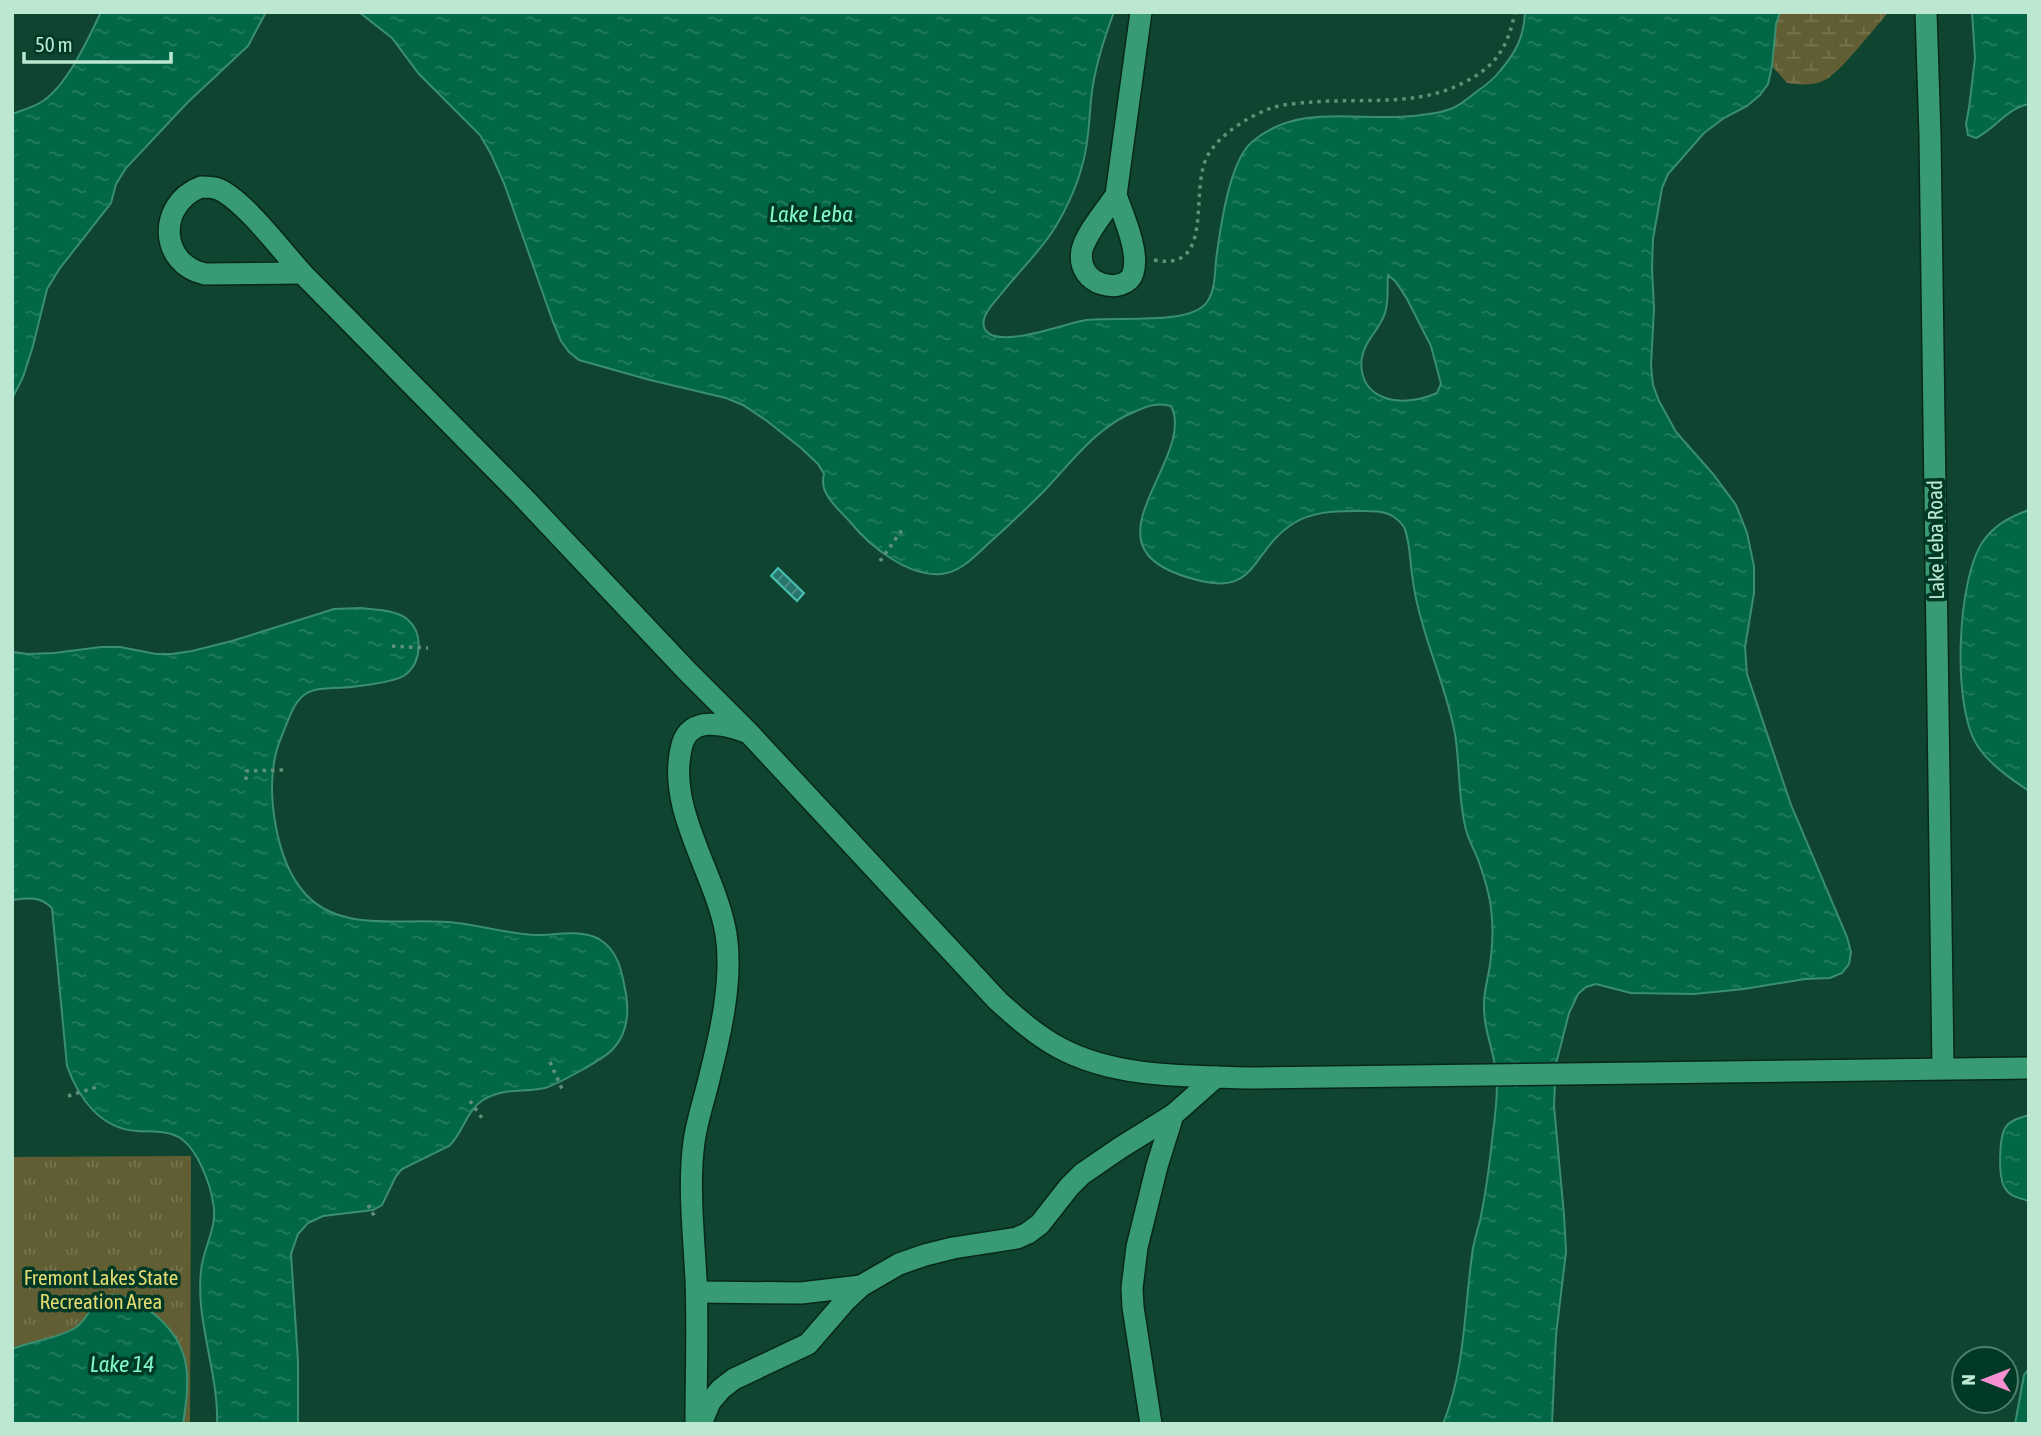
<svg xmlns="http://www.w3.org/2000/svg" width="2041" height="1436" viewBox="0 0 2041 1436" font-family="'Asap Condensed',sans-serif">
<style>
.grass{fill:url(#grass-tufts)}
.wetland{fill:url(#wetland-marsh)}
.water{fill:url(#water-ripples);stroke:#3a8e71;stroke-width:2;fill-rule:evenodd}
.building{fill:url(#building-cross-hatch);stroke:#45bfb0;stroke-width:2}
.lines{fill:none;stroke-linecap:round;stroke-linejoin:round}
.minor-casing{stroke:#08271b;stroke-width:24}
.path{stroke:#5e907b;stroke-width:3.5;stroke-dasharray:3.5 5;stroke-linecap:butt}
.minor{stroke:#399b74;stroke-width:21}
.labels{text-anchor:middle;stroke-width:7;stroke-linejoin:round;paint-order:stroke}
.street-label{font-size:21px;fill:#bce8d2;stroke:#003926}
.park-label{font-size:21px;fill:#e5db72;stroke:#003926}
.water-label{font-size:23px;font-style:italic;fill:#85f7c6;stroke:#003926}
</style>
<defs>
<pattern id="grass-tufts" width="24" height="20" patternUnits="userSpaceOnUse" patternTransform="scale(1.75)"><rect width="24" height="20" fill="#625e34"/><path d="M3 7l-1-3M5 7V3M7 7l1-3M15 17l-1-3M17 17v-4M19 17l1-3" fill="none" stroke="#777550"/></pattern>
<pattern id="wetland-marsh" width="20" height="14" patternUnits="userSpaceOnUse" patternTransform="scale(1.75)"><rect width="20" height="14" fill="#625e34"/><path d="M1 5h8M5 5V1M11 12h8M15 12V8" fill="none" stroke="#777550"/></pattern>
<pattern id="water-ripples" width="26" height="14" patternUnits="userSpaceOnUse" patternTransform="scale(1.75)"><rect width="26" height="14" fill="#026747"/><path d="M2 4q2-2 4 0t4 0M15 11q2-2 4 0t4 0" fill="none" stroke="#257d61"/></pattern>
<pattern id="building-cross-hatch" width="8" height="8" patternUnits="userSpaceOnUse" patternTransform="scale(1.75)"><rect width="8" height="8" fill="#27766c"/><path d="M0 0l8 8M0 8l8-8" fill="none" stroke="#4e9087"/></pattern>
</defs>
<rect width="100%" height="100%" fill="#0e4430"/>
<polygon class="grass" points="191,1156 190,1424 12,1424 12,1157"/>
<path class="wetland" d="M1780 12H1889C1873 29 1842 71 1825 80 1813 86 1800 85 1787 83L1772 66 1776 24Z"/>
<g class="water">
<path d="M101 12H266L248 46 188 102 126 168 116 184 111 203 60 268 47 289 33 346 23 377 12 399V114C23 110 34 107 43 101 68 84 88 39 101 12Z"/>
<path d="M359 12H1114C1105 36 1097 60 1093 85 1090 102 1090 118 1088 134 1085 166 1072 199 1056 226 1041 251 1019 271 1001 294 996 301 988 308 985 316 983 321 983 327 986 331 1001 349 1066 323 1086 320 1115 316 1191 326 1207 302 1215 291 1215 273 1216 260 1220 230 1229 161 1252 142 1301 100 1365 124 1421 115 1431 114 1444 112 1453 108 1461 104 1469 98 1476 92 1485 86 1493 80 1500 71 1516 52 1524 37 1525 12H1780L1776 24 1772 66 1768 84 1760 95 1747 106 1724 118 1704 133 1668 174 1662 188 1653 239 1652 268 1654 309 1651 366 1653 385 1659 401 1676 432 1713 474 1736 505 1747 533 1754 566V593L1745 647 1747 674 1791 805 1847 937 1851 952 1849 964 1842 973 1830 978 1805 979 1744 989 1694 994 1631 993 1596 984 1586 987 1578 994 1569 1013 1556 1064 1555 1083 1554 1106 1564 1215 1566 1252 1556 1335 1552 1424H1443C1466 1367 1464 1307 1473 1248 1475 1239 1477 1230 1480 1221 1486 1192 1490 1162 1493 1132 1495 1117 1497 1100 1497 1084 1497 1055 1483 1033 1484 1004 1484 988 1490 972 1491 956 1493 940 1493 924 1491 908 1489 893 1484 876 1479 862 1475 851 1469 841 1466 830 1458 799 1460 765 1455 734 1448 695 1432 659 1422 622 1417 606 1414 590 1412 574 1410 560 1410 541 1404 527 1402 524 1397 519 1394 517 1384 510 1367 511 1354 511 1334 511 1312 512 1294 523 1249 551 1259 600 1190 578 1176 574 1158 567 1148 555 1116 517 1193 448 1171 406 1158 402 1148 406 1136 411 1096 427 1072 462 1044 491 1026 509 1008 526 989 543 976 555 960 573 941 574 908 577 870 546 851 523 839 509 818 494 824 474L818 464 801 448 767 421 743 405 726 398 650 380 579 360 569 352 561 341 553 322 504 183 491 154 480 135 419 74 392 38ZM1388 275 1396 282 1407 299 1431 346 1441 384 1437 393C1421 400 1399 404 1383 397 1360 388 1356 362 1368 342 1374 332 1381 325 1385 313 1389 300 1387 289 1388 275Z"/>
<path d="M1972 12H2029V104C2007 108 1995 129 1976 138L1968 135 1966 124 1969 108 1975 58Z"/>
<path d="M2029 510V791C2011 779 1989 764 1977 745 1952 706 1957 582 1982 543 1992 527 2011 516 2029 510Z"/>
<path d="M361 608C376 610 396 610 407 619 424 633 422 662 405 675 394 683 347 688 333 688 323 689 315 688 307 693 295 700 290 715 285 728 282 736 278 744 276 753 266 793 276 858 302 890 338 936 407 916 457 923 483 926 510 934 536 935 556 935 579 929 599 939 619 951 622 973 626 994 629 1013 627 1034 613 1049 604 1059 558 1084 545 1088 524 1093 503 1087 483 1100 466 1111 463 1133 449 1146L402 1169 396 1176 382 1205 373 1210 323 1216 308 1223 298 1234 291 1254 298 1361V1424H217C219 1372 193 1315 202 1264 206 1243 218 1224 213 1202 210 1183 198 1152 183 1140 170 1130 153 1132 137 1131 100 1129 78 1097 67 1066L52 908C40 896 28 898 12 900V652L28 654 54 653 101 647H120L156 654H172L192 651 232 641 334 609Z"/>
<path d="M2029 1115V1201C2020 1198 2010 1197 2005 1188 1998 1178 1999 1139 2005 1128 2010 1120 2020 1118 2029 1115Z"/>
<path d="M116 1295C131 1298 142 1304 154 1314 193 1346 190 1378 183 1424H12V1349C32 1341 57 1339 75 1328 93 1316 89 1297 116 1295Z"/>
<polygon points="2029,1369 2029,1424 2015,1424 2024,1375"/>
</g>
<polygon class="building" points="778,568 804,593 797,601 771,576"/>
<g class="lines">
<g class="minor-casing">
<g id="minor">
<polyline points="1926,12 1930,135 1943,1068"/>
<path d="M201 187C207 187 213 187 218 189 243 199 282 251 302 273L205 274C159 264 157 204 201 187Z"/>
<path d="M1116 195C1123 215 1140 252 1133 273 1126 296 1075 287 1082 250 1086 233 1106 210 1116 195Z"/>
<polyline points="1116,195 1141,12"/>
<path d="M302 273 521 495 687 671 748 732 998 1001C1017 1018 1036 1035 1058 1047 1116 1079 1191 1076 1255 1078L2029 1068"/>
<polyline points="697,1292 801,1293 861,1286"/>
<path d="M696 1424C696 1376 698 1328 696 1280 694 1237 688 1185 694 1142 697 1119 705 1098 710 1075 721 1032 733 978 726 934 716 873 665 808 682 745 690 715 725 724 746 732"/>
<polyline points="701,1424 710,1402 721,1389 734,1379 808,1344 846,1300 861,1286 899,1264 925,1255 953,1248 1017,1238 1028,1233 1040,1224 1069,1187 1082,1174 1120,1148 1173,1115"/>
<polyline points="1151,1424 1133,1307 1132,1288 1137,1247 1157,1166 1173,1115 1216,1077"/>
</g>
</g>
<g class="path">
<path d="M1154 260C1217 273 1188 189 1208 155 1221 133 1248 117 1271 108 1284 104 1300 103 1313 102 1364 98 1418 107 1465 82 1496 66 1508 47 1515 12"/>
<polyline points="880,561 902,530"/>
<polyline points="392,646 428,648"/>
<polyline points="246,780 246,771 283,770"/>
<polyline points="550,1062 562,1089"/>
<polyline points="68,1096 97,1087"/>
<polyline points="470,1101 482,1118"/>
<polyline points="368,1205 376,1219"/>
</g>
<use href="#minor" class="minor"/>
</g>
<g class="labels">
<g class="street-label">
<text transform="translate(1936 540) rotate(-91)" y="7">Lake Leba Road</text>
</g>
<g class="park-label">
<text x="101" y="1285">Fremont Lakes State<tspan x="101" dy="24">Recreation Area</tspan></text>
</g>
<g class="water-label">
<text x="811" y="222">Lake Leba</text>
<text x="122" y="1372">Lake 14</text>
</g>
</g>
<rect width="2041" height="1436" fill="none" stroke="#bce8d2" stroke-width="28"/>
<g transform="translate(1985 1380) rotate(270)"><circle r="33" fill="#003926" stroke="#4b7f6b" stroke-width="2"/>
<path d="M0-5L12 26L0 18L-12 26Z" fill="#f790ce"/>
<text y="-10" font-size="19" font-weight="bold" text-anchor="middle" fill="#bce8d2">N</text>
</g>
<path d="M24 52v10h147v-10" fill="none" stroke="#bce8d2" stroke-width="3.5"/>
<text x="35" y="52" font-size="21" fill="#bce8d2" stroke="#003926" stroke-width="5" paint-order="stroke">50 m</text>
</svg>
